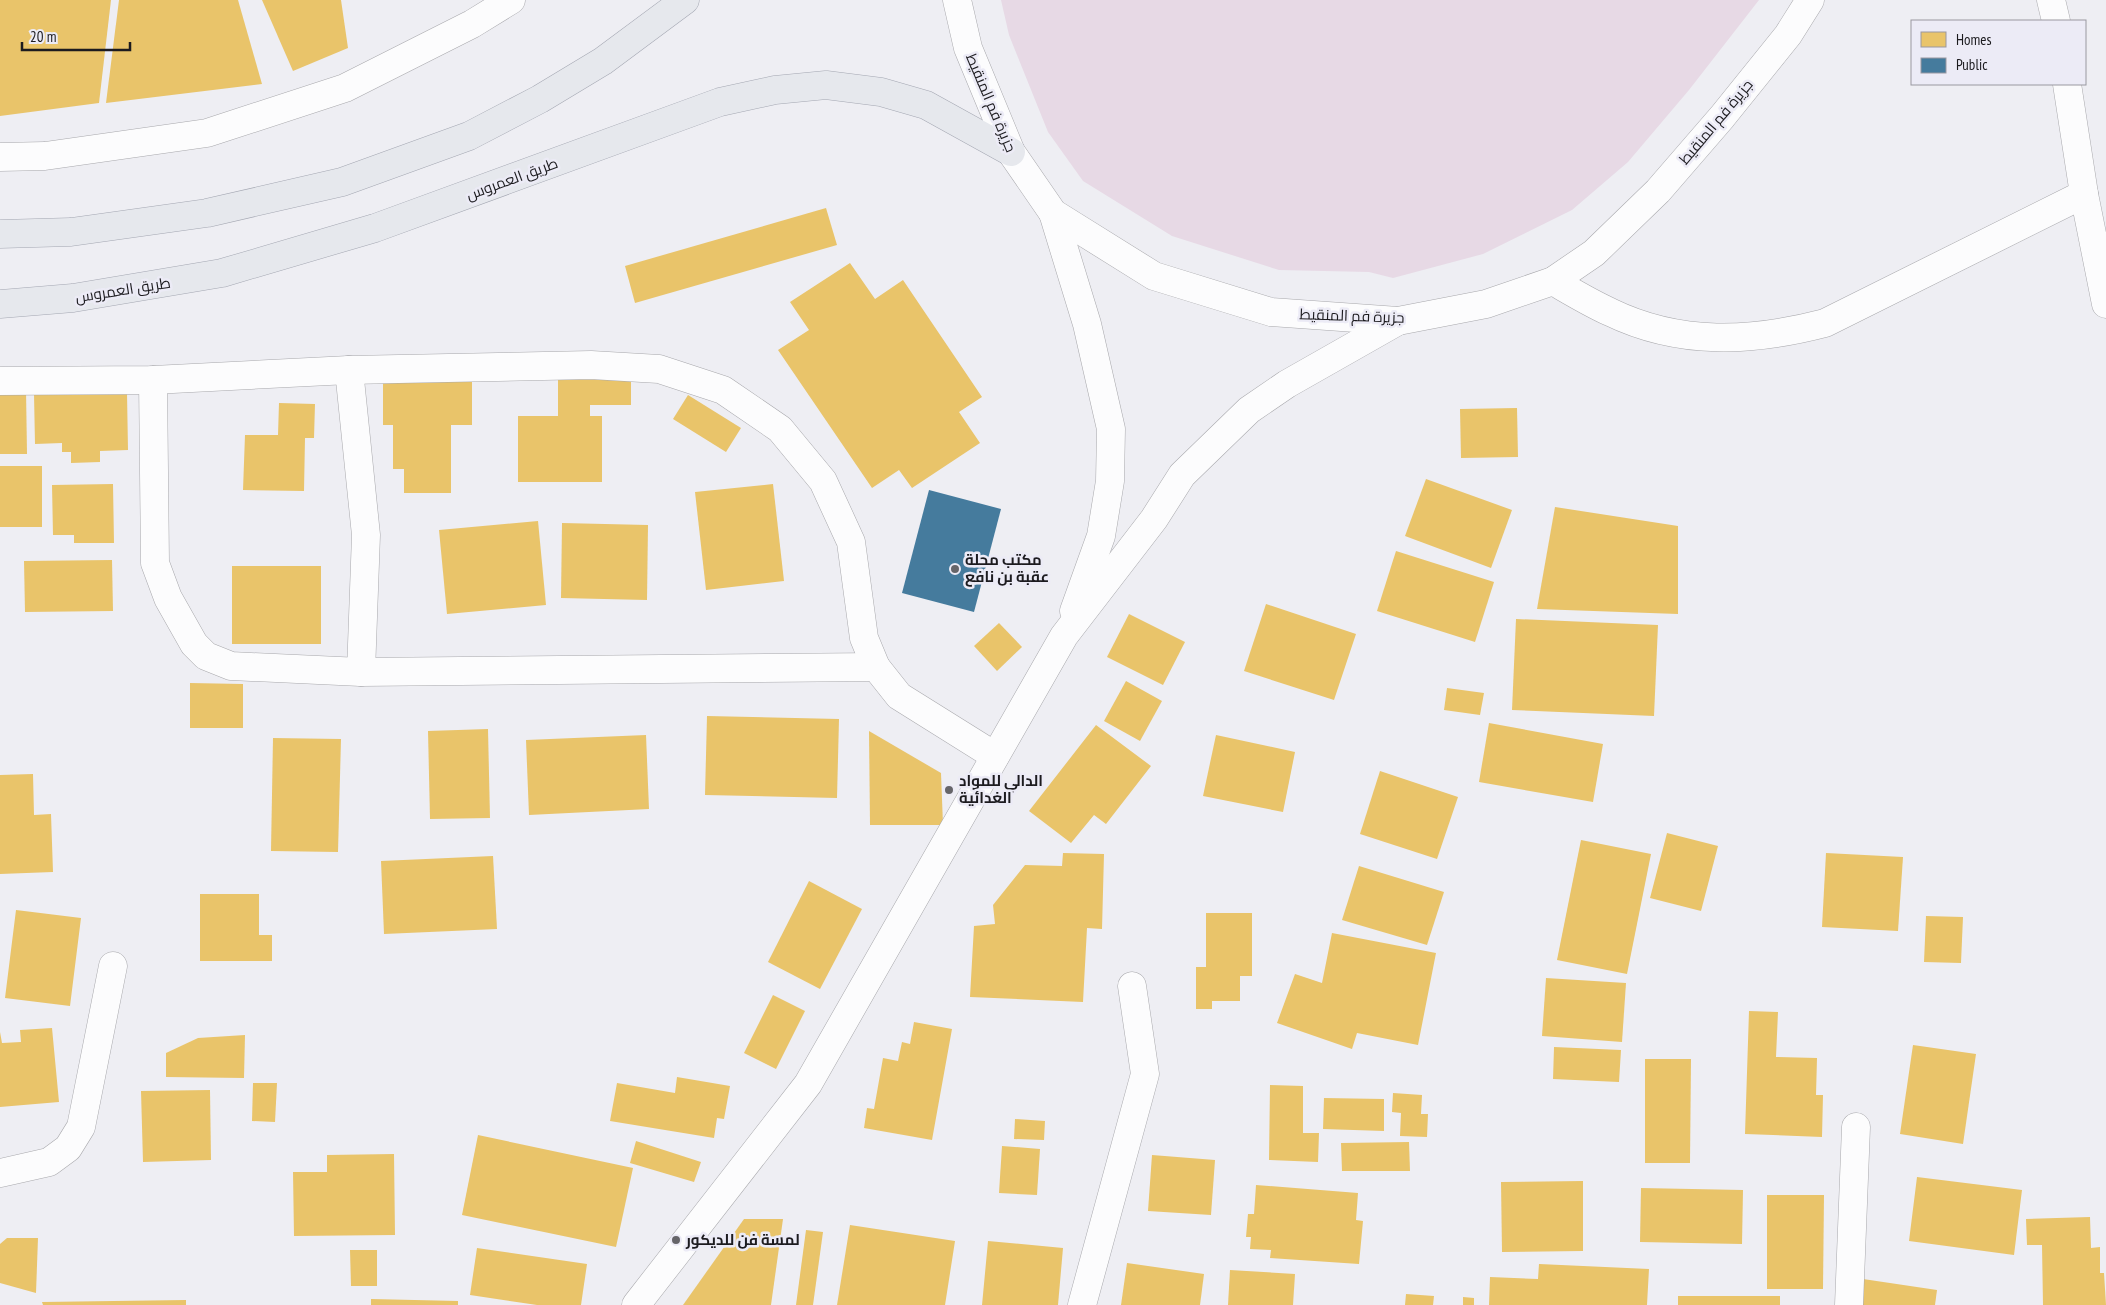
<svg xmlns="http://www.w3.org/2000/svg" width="2106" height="1305" viewBox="0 0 2106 1305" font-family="'PT Sans Narrow',Cairo,sans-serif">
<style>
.green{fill:#e7d9e5}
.homes{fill:#e9c46a}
.public{fill:#457b9d}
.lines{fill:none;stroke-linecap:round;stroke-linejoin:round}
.minor-casing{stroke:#a8a8ac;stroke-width:29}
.tertiary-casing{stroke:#a8a8ac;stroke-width:29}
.secondary-casing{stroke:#a8a8ac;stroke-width:29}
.primary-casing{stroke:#a4a7b2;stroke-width:29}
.minor{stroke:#fcfcfd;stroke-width:28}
.tertiary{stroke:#fcfcfd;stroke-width:28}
.secondary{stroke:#fcfcfd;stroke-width:28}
.primary{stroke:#e6e8ed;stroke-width:28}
.poi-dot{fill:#666569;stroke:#ecebf6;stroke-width:2}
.labels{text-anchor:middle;stroke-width:5;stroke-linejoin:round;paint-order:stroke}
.street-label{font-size:15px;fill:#1c1b1f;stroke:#ecebf6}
.poi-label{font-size:15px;font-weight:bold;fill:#1c1b1f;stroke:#ecebf6;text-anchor:start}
</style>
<rect width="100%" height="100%" fill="#eeeef3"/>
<polygon class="green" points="1001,0 1759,0 1689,90 1628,162 1572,210 1483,254 1393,278 1369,272 1279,270 1172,236 1083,181 1048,132 1009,35"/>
<g class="homes">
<polygon points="0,0 111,0 99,103 0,116"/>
<polygon points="119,0 238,0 262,84 106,103"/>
<polygon points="262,0 341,0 348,48 293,71"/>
<polygon points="826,208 837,245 635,303 625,266"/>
<polygon points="850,263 875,299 903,280 982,397 959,412 980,443 912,488 899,470 872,488 778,350 809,330 790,302"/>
<polygon points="558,378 631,378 631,405 590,405 590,416 602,416 602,482 518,482 518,416 558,416"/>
<polygon points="383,381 472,381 472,425 451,425 451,493 404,493 404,469 393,469 393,425 383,425"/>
<polygon points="0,390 26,390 27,454 0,454"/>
<polygon points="127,393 128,450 100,451 100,462 71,463 71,452 62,452 62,443 35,444 34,394"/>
<polygon points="688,395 741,428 726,452 673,419"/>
<polygon points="279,403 315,404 314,438 305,438 304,491 243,490 245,435 278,435"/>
<polygon points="1517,408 1518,457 1461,458 1460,409"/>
<rect x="0" y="466" width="42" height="61"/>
<polygon points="1426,479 1512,510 1491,568 1405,536"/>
<polygon points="113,484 114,543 74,543 74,535 53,535 52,485"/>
<polygon points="773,484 784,581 706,590 695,492"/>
<polygon points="1555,507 1678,526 1678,614 1537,609"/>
<polygon points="538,521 546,605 447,614 439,530"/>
<polygon points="562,523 648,525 647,600 561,598"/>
<polygon points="1396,551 1494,582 1475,642 1377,611"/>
<polygon points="112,560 113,611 25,612 24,561"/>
<rect x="232" y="566" width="89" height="78"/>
<polygon points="1266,604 1356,634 1334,700 1244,671"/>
<polygon points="1129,614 1185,642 1163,685 1107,657"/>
<polygon points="1516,619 1658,625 1654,716 1512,710"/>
<polygon points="999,623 1022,647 997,671 974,646"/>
<polygon points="1126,681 1162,701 1140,741 1104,721"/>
<polygon points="190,683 243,684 243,728 190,728"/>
<polygon points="1447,688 1484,693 1480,715 1444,710"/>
<polygon points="707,716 839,719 837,798 705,795"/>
<polygon points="1489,723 1603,744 1593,802 1479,782"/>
<polygon points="1096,725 1151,766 1106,824 1094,815 1071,843 1029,811"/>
<polygon points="488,729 490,818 430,819 428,731"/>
<polygon points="869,731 941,773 943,825 870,825"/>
<polygon points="646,735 649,809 529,815 526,740"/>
<polygon points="1216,735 1295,752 1283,812 1203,796"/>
<polygon points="273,738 341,739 338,852 271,851"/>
<polygon points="1380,771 1458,797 1437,859 1360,834"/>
<polygon points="33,774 34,815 51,814 53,872 0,874 0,775"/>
<polygon points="1667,833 1718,846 1701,911 1650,898"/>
<polygon points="1581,840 1651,854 1627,974 1557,960"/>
<polygon points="1063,853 1104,854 1102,929 1087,928 1083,1002 970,997 974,926 995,924 993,905 1025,865 1062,866"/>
<polygon points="1826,853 1903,857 1898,931 1822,927"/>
<polygon points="493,856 497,929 384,934 381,861"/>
<polygon points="1359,866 1444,892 1427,945 1342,920"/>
<polygon points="809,881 862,909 820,989 768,962"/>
<polygon points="200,894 259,894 259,935 272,935 272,961 200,961"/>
<polygon points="16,910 81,918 70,1006 5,998"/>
<polygon points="1206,913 1252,913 1252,976 1240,976 1240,1001 1212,1001 1212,1009 1196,1009 1196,967 1206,967"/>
<polygon points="1926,916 1963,917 1961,963 1924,962"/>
<polygon points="1332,933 1436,953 1418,1045 1357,1033 1352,1049 1277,1023 1295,974 1322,983"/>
<polygon points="1546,978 1626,983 1622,1042 1542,1036"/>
<polygon points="773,995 805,1011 776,1069 744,1053"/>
<polygon points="1749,1011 1778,1012 1776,1057 1817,1058 1816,1095 1823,1095 1822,1137 1745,1134"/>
<polygon points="914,1022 952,1029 932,1140 864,1128 867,1108 874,1109 883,1058 898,1061 902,1042 910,1044"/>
<polygon points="52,1028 59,1102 0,1107 0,1032 2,1043 21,1042 20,1030"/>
<polygon points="245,1035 244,1078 166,1077 166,1053 198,1038"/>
<polygon points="1913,1045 1976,1054 1963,1144 1900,1134"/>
<polygon points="1554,1047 1621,1050 1619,1082 1553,1079"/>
<polygon points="1645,1059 1691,1059 1690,1163 1645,1163"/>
<polygon points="677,1077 730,1086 724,1119 717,1118 714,1138 610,1121 617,1083 675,1093"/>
<polygon points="253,1083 277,1083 275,1122 252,1121"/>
<polygon points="1270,1085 1303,1086 1303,1133 1319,1133 1318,1162 1269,1160"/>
<polygon points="210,1090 211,1160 143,1162 141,1091"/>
<polygon points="1393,1093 1422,1095 1421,1114 1428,1114 1427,1137 1400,1136 1401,1113 1392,1112"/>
<polygon points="1324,1098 1384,1099 1384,1131 1323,1129"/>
<polygon points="1015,1119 1045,1121 1044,1140 1014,1139"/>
<polygon points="478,1135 633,1168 616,1247 462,1215"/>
<polygon points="636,1141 701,1162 694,1182 630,1163"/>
<polygon points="1409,1142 1410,1171 1342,1171 1341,1143"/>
<polygon points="1002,1146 1040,1149 1037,1195 999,1193"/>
<polygon points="394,1154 395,1235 294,1236 293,1172 327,1172 327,1155"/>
<polygon points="1152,1155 1215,1160 1211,1215 1148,1211"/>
<polygon points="1917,1177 2022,1190 2014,1255 1909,1241"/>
<polygon points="1583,1181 1583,1251 1502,1252 1501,1182"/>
<polygon points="1256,1185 1358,1193 1356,1220 1363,1221 1359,1264 1270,1258 1271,1250 1250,1249 1251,1237 1246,1237 1248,1214 1254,1214"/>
<polygon points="1641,1188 1743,1190 1742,1244 1640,1242"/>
<polygon points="1767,1195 1824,1195 1823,1289 1767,1289"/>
<polygon points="2090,1217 2091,1248 2100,1247 2100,1273 2104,1273 2106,1305 2043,1305 2042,1245 2027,1245 2026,1219"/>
<polygon points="744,1219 783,1219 771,1305 683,1305"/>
<polygon points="850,1225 955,1241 945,1305 837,1305"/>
<polygon points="806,1230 823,1232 813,1305 796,1305"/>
<polygon points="7,1238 38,1238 36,1293 0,1283 0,1244"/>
<polygon points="988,1241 1063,1248 1058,1305 982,1305"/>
<polygon points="477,1248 587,1264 581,1305 537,1305 470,1295"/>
<polygon points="350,1250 377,1250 377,1286 351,1286"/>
<polygon points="1127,1263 1204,1274 1200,1305 1121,1305"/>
<polygon points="1539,1264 1649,1269 1647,1305 1489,1305 1490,1277 1538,1279"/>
<polygon points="1230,1270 1295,1274 1293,1305 1228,1305"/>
<polygon points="1863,1279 1937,1290 1935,1305 1860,1305"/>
<polygon points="1406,1294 1434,1296 1433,1305 1405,1305"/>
<rect x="1678" y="1296" width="102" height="9"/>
<polygon points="1463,1297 1474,1298 1474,1305 1463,1305"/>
<polygon points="371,1299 458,1301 458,1305 371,1305"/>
<polygon points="186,1300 186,1305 43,1305 42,1302"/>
</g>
<polygon class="public" points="929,490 1001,509 974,612 902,593"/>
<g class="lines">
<g class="minor-casing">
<g id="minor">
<polyline points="2051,0 2056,21"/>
<polyline points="2067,84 2084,194 2106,304"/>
<polyline points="0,157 45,156 207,133 345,88 472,24 511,0"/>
<path d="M1553 281C1572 292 1590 303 1610 312 1680 346 1752 342 1825 323L2084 194"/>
<polyline points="349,370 366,535 361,672"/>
<polyline points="153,380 155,563 168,598 194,644 206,656 231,666 361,672 876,667"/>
<polyline points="0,381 153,380 349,370 591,365 659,369 723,390 780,429 823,481 851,542 864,638 876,667 899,696 995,756"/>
<polyline points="0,1173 49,1162 68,1148 81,1127 113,966"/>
<polyline points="1082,1305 1145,1074 1132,986"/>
<polyline points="1849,1305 1856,1127"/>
</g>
</g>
<g class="tertiary-casing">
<polyline id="tertiary" points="957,0 968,48 1011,152 1053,213 1154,276 1271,312 1398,321 1486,304 1553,281 1594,253 1658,191 1722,117 1788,35 1810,0"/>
</g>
<g class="secondary-casing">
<g id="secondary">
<polyline points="1053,213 1087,324 1111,429 1110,481 1101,536 1074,611"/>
<polyline points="636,1305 808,1084 1064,636 1154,519 1182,475 1249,410 1287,384 1398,321"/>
</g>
</g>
<g class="primary-casing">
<g id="primary">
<polyline points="0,234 71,232 207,213 342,182 469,136 540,99 603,61 685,0"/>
<polyline points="0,304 73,298 222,273 375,228 720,102 775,90 826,85 881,92 926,105 1011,152"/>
</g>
</g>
<use href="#minor" class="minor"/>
<use href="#tertiary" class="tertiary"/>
<use href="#secondary" class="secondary"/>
<use href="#primary" class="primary"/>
</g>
<g class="poi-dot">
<circle cx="955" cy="569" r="5"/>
<circle cx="949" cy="790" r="5"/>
<circle cx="676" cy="1240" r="5"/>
</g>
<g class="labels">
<g class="street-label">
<text transform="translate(991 103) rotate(67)" y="5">جزيرة فم المنقيط</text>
<text transform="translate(1716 122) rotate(-50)" y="5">جزيرة فم المنقيط</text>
<text transform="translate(512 179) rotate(-20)" y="5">طريق العمروس</text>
<text transform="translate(123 290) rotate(-9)" y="5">طريق العمروس</text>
<text transform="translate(1352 316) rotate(2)" y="5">جزيرة فم المنقيط</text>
</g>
<g class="poi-label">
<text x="965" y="565">مكتب محلة<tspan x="965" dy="17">عقبة بن نافع</tspan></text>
<text x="959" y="786">الدالي للمواد<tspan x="959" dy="17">الغدائية</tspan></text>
<text x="686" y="1245">لمسة فن للديكور</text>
</g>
</g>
<rect x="1911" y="20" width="175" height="65" fill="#ecebf6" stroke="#9998a0"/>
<rect x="1921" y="32" width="25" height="15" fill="#e9c46a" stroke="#9998a0"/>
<text x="1956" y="45" font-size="15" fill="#1c1b1f">Homes</text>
<rect x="1921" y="58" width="25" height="15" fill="#457b9d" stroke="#9998a0"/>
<text x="1956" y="70" font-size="15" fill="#1c1b1f">Public</text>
<path d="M22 42v8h108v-8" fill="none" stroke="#1c1b1f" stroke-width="2.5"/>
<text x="30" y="42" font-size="15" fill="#1c1b1f" stroke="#ecebf6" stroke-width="4" paint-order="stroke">20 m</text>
</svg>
